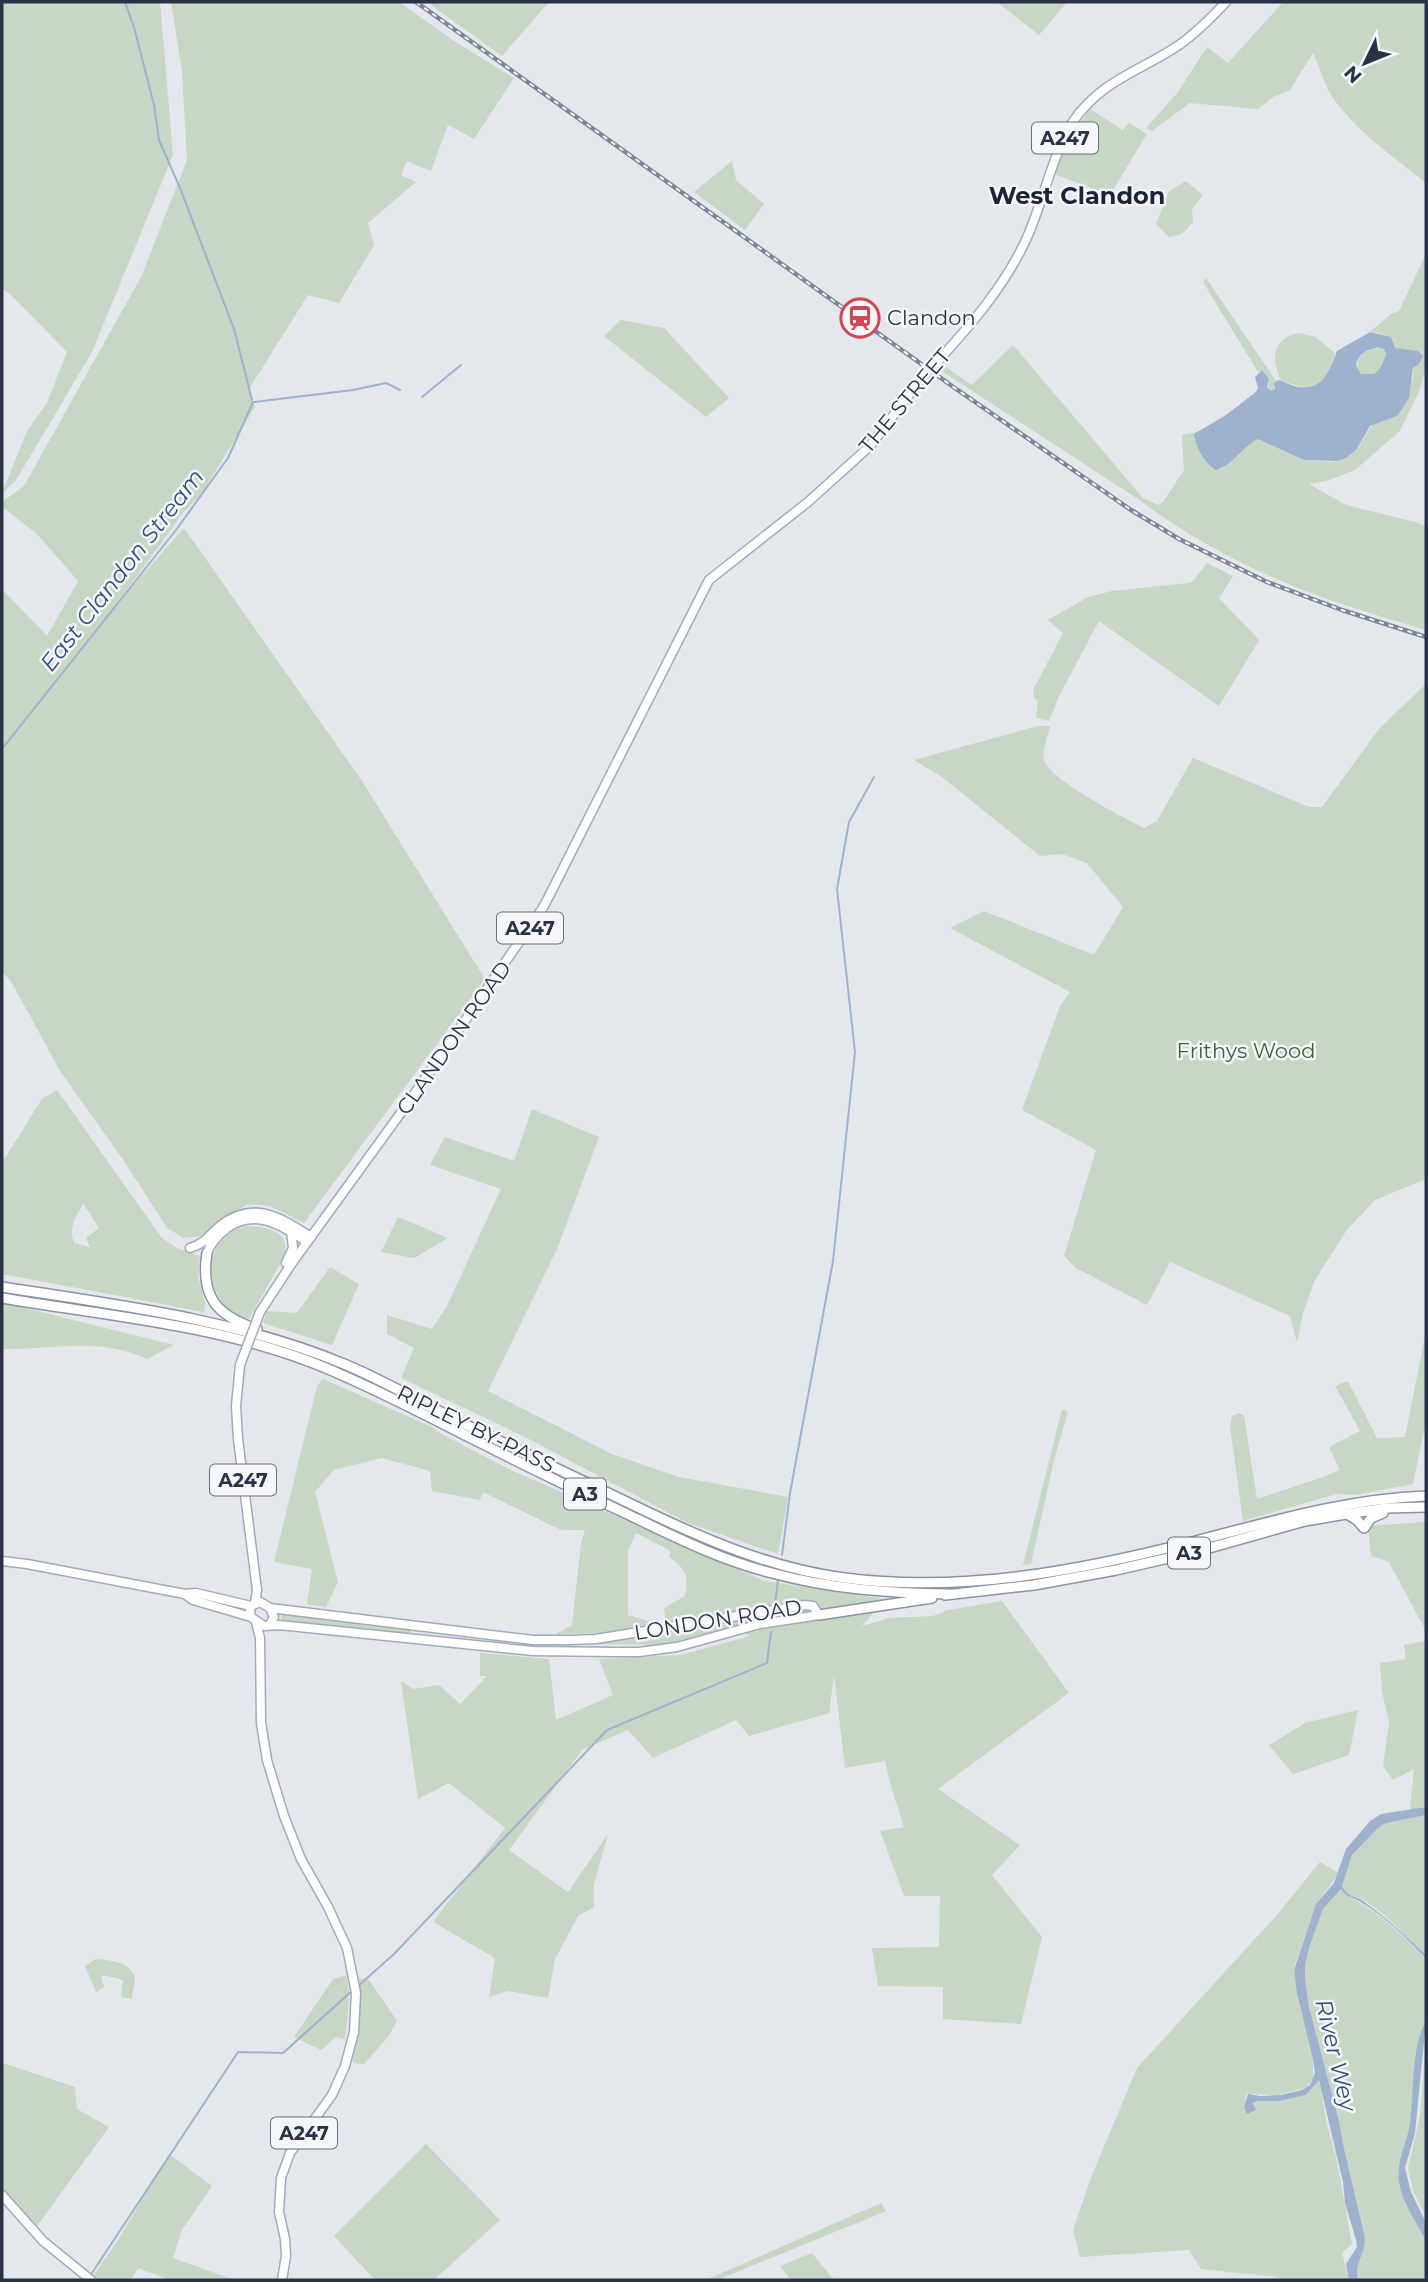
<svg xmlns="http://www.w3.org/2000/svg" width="1428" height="2282" viewBox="0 0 1428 2282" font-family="Montserrat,sans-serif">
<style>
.green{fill:#c8d6c5;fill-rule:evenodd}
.water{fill:#9eb2cd;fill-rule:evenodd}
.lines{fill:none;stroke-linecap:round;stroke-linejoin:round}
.stream{stroke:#9eb2cd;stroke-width:2}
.major-casing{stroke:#a2aab9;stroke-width:11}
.highway-casing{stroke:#8a93a4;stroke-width:12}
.major{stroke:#fff;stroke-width:8}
.highway{stroke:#fff;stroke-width:9}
.rail-casing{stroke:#7c8597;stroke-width:4.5}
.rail{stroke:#f4f6f9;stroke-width:2;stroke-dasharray:5;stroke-linecap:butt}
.major-bridge-casing{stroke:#a2aab9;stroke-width:11;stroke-linecap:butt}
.major-bridge{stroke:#fff;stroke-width:8}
.labels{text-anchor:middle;stroke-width:5;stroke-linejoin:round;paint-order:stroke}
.shield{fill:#f4f6f9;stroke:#676e7c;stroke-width:2}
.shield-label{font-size:19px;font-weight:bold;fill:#2a3346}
.poi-label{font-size:21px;fill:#2a3346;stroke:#f4f6f9;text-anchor:start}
.street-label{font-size:21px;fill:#2a3346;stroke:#f4f6f9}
.park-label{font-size:21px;fill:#3d6237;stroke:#f4f6f9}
.water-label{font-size:23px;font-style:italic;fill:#324f7c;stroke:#f4f6f9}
.quarter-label{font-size:24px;font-weight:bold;fill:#1c2437;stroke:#f4f6f9}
</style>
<rect width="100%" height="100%" fill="#e4e7ec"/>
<g class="green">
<polygon points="2,2 160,2 173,155 92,352 16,480 2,493 27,431 47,403 67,352 9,293 2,289"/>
<polygon points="171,2 399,2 454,41 514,78 474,139 448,125 431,171 407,161 401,175 416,182 368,223 374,245 339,303 308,295 249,389 255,407 202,493 183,513 115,606 184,528 362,781 485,979 304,1223 270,1206 248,1204 222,1219 201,1236 184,1238 167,1228 124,1161 60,1071 12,983 2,971 2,589 47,636 78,581 36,533 2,507 2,502 24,486 141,277 187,160 182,71"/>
<polygon points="427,2 549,2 502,56"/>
<polygon points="997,2 1067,2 1039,35"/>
<path d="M1283 2H1426V183C1394 157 1357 132 1333 98 1324 85 1320 67 1313 53L1290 90 1273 97 1258 109 1190 103 1152 131 1146 128 1178 92 1207 47 1228 63Z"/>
<polygon points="1090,109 1123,130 1129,123 1147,134 1110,195 1054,174 1070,140"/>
<polygon points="732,161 736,180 764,204 745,230 694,192"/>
<polygon points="1186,181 1203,195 1192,209 1193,222 1182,234 1169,237 1156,224 1169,191"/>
<path d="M1426 254V367L1420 389 1400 431 1355 470 1326 481 1309 484 1346 505 1419 523 1426 527V630C1399 622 1372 614 1345 605 1273 581 1201 547 1141 501L937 368 940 363 972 385 1013 345 1143 498 1158 505 1163 502 1184 470 1182 435 1197 432 1194 438 1212 468 1222 469 1246 446 1258 439 1304 460 1333 462 1346 458 1356 450 1372 425 1397 416 1413 380V368L1419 364 1418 351C1409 349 1401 352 1393 346L1392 339 1379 333 1370 332 1391 314 1399 311Z"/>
<polygon points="1206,278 1276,381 1274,384 1274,390 1271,391 1268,388 1269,380 1262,370 1258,372 1203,282"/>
<polygon points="621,320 664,328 729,398 706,417 604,336"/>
<path d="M1299 333 1315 337 1335 353C1327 387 1313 394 1281 380 1271 359 1272 338 1299 333Z"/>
<polygon points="1378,347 1384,349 1386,354 1381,367 1374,374 1363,375 1357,369 1358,358 1365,352"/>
<polygon points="1207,563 1233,576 1219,598 1259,640 1219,706 1099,621 1059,696 1049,721 1036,718 1038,701 1034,698 1033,690 1063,633 1048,620 1088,597 1112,591 1189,583 1194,580"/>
<path d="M1426 684V1179L1375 1200 1346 1231 1314 1282 1303 1313 1297 1343 1290 1316 1170 1262 1147 1305 1076 1268 1064 1256 1096 1150 1022 1110 1060 1006 1070 992 950 928 984 911 1094 955 1123 907 1087 863 1062 854 1040 856 942 777 914 760 1038 726H1050C1048 736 1042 750 1044 759 1047 779 1125 818 1144 828L1157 821 1193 758 1309 807H1322L1379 729Z"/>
<path d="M57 1090 162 1238 177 1248 200 1256 198 1277 205 1302 204 1312 8 1275H2V1157L5 1158 42 1099ZM83 1203 99 1228 86 1238 90 1247 74 1243C68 1228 76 1217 83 1203Z"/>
<polygon points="532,1109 599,1137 557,1249 488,1391 612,1454 679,1477 788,1497 778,1554 688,1523 525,1437 401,1378 414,1348 387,1334 387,1315 432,1329 447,1306 501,1189 430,1165 445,1137 514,1161"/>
<polygon points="398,1217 448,1238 414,1258 381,1252"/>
<path d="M246 1226C266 1227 292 1230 284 1257L249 1319C244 1317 238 1316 233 1313 209 1297 203 1254 226 1235 231 1230 240 1228 246 1226Z"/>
<polygon points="330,1267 359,1284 332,1345 263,1323 267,1311 297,1313"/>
<path d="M2 1303H5L174 1345 147 1359C99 1336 52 1350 2 1349Z"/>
<polygon points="1426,1331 1426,1421 1413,1484 1356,1495 1336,1494 1243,1521 1230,1426 1232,1416 1239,1413 1244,1416 1257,1499 1326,1476 1340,1470 1329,1447 1360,1431 1335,1386 1348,1381 1377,1438 1405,1437"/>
<path d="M323 1379 434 1428 436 1431 511 1470 764 1581 886 1599 862 1626 889 1618 933 1616 948 1610 1002 1601 1069 1693 938 1789 1020 1845 992 1875 1042 1937 1021 2024 943 2019V1987L878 1986 872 1948 939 1947 940 1896H904L880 1831 904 1827 890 1783 885 1761 845 1768 834 1675 829 1713 749 1736 736 1720 653 1758 628 1730 582 1750 509 1850 568 1892 608 1834 594 1884V1907L578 1916 555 1959 548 1998 508 1991 489 1997 495 1958 433 1922 505 1828 449 1783 418 1799 401 1681 413 1689 439 1685 460 1704 487 1676H480V1653L549 1659 556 1720 613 1695 599 1659 681 1655 750 1636 734 1627 663 1645 587 1644 690 1631 746 1609 666 1623 664 1608 685 1596C689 1575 686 1569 669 1557L671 1551 636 1533 628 1551V1615L654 1623 604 1633 556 1634 572 1625 581 1543 585 1530H561L483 1492 480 1500 432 1491 430 1471 382 1458 334 1470 315 1492 338 1582 326 1607 307 1604 312 1569 274 1562 317 1386Z"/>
<polygon points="1062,1409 1068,1412 1054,1460 1031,1564 1023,1565"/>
<polygon points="1426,1522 1426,1631 1389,1562 1371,1556 1368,1526"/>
<polygon points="282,1613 409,1627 411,1632 408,1635 281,1622"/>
<polygon points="1426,1641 1426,1807 1410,1810 1414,1769 1393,1780 1383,1766 1389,1722 1382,1692 1380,1663 1406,1659 1404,1645"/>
<polygon points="1358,1710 1349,1755 1293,1774 1269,1745 1305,1723"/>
<path d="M1426 1815V1955C1408 1938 1381 1908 1359 1898 1350 1894 1346 1896 1342 1886L1352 1855 1378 1828 1386 1823Z"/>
<polygon points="1320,1862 1339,1873 1316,1904 1294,1968 1313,2059 1313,2078 1306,2088 1278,2095 1248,2094 1247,2092 1244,2108 1255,2110 1254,2102 1257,2101 1279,2101 1306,2095 1319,2080 1327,2125 1336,2156 1352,2244 1342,2253 1349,2280 1281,2280 1278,2277 1201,2269 1189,2250 1080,2257 1073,2230 1092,2175 1137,2068 1276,1916"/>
<path d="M1341 1889C1351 1899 1365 1905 1377 1914 1394 1927 1410 1943 1426 1958V2021L1420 2034 1410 2124 1398 2172 1405 2199 1426 2241V2280H1358C1354 2262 1364 2256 1365 2238L1343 2144 1339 2121 1309 2007 1305 1978V1966L1309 1948 1323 1909Z"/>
<path d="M96 1959C109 1960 135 1962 135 1981 134 1986 132 1993 132 1999L121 1997 123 1980 107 1976H101L104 1987 96 1992 85 1966Z"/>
<polygon points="347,1975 349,2001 345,2039 336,2037 321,2050 294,2037 333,1979"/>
<polygon points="358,1978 369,1980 397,2021 388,2037 364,2064 354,2063 352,2059 359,1991"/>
<polygon points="1426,2045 1426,2216 1413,2191 1408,2168 1420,2116"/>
<polygon points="2,2063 75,2087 77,2109 109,2127 37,2226 2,2189"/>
<polygon points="426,2144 500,2220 434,2280 375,2280 334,2236"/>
<polygon points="169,2154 212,2186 182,2230 173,2258 235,2280 165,2280 165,2278 138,2268 131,2280 98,2280 93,2276 118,2240"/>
<polygon points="881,2203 886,2211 717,2280 706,2280"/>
<polygon points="812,2253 834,2280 791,2280 780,2266"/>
</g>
<g class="water">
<path d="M1370 332 1391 337 1395 348 1418 351 1423 356 1419 364 1413 368 1409 398 1397 416 1370 426 1356 450 1346 458 1337 461 1304 460 1258 439C1243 446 1232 466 1216 470 1205 464 1195 446 1194 434L1226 415 1256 392 1258 388 1255 377 1262 370 1269 379 1267 387 1271 391 1275 389 1274 383 1278 380C1285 381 1292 387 1300 387 1324 390 1330 369 1337 351ZM1378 347 1384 349 1386 354 1381 367 1374 374H1361L1356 365C1358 353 1367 350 1378 347Z"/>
<path d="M1426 1807V1815L1386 1823 1378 1828 1352 1855 1342 1886C1347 1897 1354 1895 1363 1901 1386 1917 1406 1936 1426 1955V1958C1406 1938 1384 1915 1359 1901 1351 1896 1346 1897 1341 1889L1323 1909 1309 1948 1305 1966V1978L1309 2007 1339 2121 1343 2144 1365 2238C1365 2256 1354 2262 1358 2280H1349L1346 2264 1357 2247 1356 2240 1345 2203 1343 2182 1319 2080 1306 2095 1279 2101H1257L1253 2103 1256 2110 1247 2114 1244 2107 1248 2094 1260 2096 1281 2095 1302 2090 1310 2085 1315 2073 1313 2059 1297 1993 1294 1970 1316 1904 1334 1883 1346 1849 1370 1821 1381 1814Z"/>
<path d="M1426 2021 1415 2133 1405 2168 1411 2192 1426 2223V2241C1417 2223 1402 2202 1399 2182 1396 2161 1407 2143 1410 2123 1414 2094 1411 2046 1426 2021Z"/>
</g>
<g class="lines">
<g class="stream">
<polyline points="125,2 134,27 154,105 159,140 180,188 234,329 252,400"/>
<polyline points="422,397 461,365"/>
<polyline points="254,402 353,390 386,383 400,390"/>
<polyline points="2,749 176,530 228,458 253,402"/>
<polyline points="782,1555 790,1493 833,1261 855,1052 837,889 849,822 874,777"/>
<polyline points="775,1605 778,1580"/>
<polyline points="357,1987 394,1954 607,1730 767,1663 771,1632"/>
<polyline points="90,2276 238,2052 283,2053 353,1990"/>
</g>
<g class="major-casing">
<g id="major">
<path d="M936 363C972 324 1008 282 1029 233 1043 200 1054 152 1072 123 1101 80 1139 72 1179 45 1196 33 1212 17 1226 2"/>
<path d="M190 1248C206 1243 208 1236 220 1226 253 1199 281 1218 311 1237"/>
<path d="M207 1253C211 1242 218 1235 227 1228 256 1208 282 1225 307 1242"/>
<polyline points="286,1263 293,1248 291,1231"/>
<polyline points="260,1312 292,1263 408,1103 544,906 709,580 808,502 870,446 924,375"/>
<polyline points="240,1365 236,1406 238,1439 257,1590 255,1603"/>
<polyline points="2,1561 27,1564 185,1594 196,1593 251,1606"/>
<polyline points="185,1594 193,1600 251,1617"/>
<polyline points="270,1608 491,1635 533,1640 571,1640 596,1639 805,1605 813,1606 819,1615 760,1624 677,1647 639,1652 614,1652 533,1651 279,1625 264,1626 251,1617 250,1611 251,1606 260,1602 270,1608 274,1617 270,1624"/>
<polyline points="256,1622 260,1638 261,1723 267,1760 284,1816 301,1859 328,1907 347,1948 356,1993 354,2032 345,2066 332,2095 290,2153 281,2178 279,2212 285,2239 286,2256 282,2280"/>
<polyline points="2,2195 43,2241 91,2280"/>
</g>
</g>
<g class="highway-casing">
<g id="highway">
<path d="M207 1253C200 1297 217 1316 257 1329"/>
<path d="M2 1287C117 1305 236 1319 344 1364 383 1380 420 1402 458 1421 516 1449 575 1477 633 1505 701 1538 769 1568 844 1578 962 1593 1078 1571 1192 1542 1270 1522 1345 1499 1426 1496"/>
<path d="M2 1298C108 1316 220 1325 321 1366 377 1389 429 1417 483 1444 530 1468 578 1491 625 1513 673 1536 720 1560 772 1573 830 1589 890 1593 949 1594"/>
<polyline points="1347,1514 1357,1520 1364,1528 1371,1518 1383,1513"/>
<polyline points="945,1595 1034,1585 1116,1570 1195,1552 1305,1521 1346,1514 1387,1508 1426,1507"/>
<polyline points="819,1615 932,1598"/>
</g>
</g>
<use href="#major" class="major"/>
<use href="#highway" class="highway"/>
<g class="rail-casing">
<polyline id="rail" points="416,2 952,386 1131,510 1179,539 1267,582 1342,610 1426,637"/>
</g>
<use href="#rail" class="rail"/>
<g class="major-bridge-casing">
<g id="major-bridge">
<polyline points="924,375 936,363"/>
<polyline points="240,1365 260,1312"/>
</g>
</g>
<use href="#major-bridge" class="major-bridge"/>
</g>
<defs>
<g id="station-ring" transform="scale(2.0125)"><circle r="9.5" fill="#f4f6f9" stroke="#d44554" stroke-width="1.5"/><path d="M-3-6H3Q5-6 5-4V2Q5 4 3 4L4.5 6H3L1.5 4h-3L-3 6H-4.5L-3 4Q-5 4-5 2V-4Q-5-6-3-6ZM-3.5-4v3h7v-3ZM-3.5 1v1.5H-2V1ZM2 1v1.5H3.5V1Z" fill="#d44554"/></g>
</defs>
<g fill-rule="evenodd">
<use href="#station-ring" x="860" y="318"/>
</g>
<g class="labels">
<g class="shield">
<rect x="1032" y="122.5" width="66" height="31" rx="5"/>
<rect x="497" y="912.5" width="66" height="31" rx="5"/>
<rect x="210" y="1464.5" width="66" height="31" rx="5"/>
<rect x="564" y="1478.5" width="42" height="31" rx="5"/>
<rect x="1168" y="1537.5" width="42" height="31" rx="5"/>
<rect x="271" y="2117.5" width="66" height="31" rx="5"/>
</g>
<g class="shield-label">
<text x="1065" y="145">A247</text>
<text x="530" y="935">A247</text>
<text x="243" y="1487">A247</text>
<text x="585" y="1501">A3</text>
<text x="1189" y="1560">A3</text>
<text x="304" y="2140">A247</text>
</g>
<g class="poi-label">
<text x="887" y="325">Clandon</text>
</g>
<g class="street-label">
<text transform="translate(905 401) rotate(-50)" y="7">THE STREET</text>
<text transform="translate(454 1038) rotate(-55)" y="7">CLANDON ROAD</text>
<text transform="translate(476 1429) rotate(26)" y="7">RIPLEY BY-PASS</text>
<text transform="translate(718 1620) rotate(-9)" y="7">LONDON ROAD</text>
</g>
<g class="park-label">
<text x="1246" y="1058">Frithys Wood</text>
</g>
<g class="water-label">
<text transform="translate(122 570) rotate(-52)" y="8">East Clandon Stream</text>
<text transform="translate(1336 2055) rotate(77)" y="8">River Wey</text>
</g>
<g class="quarter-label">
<text x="1077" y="204">West Clandon</text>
</g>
</g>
<rect width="1428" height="2282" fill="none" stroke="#2a3346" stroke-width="7"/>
<g transform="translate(1365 63) rotate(227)" stroke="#f4f6f9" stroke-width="5" paint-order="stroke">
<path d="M0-5L12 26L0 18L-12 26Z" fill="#2a3346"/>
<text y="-10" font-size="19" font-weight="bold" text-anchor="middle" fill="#2a3346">N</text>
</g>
</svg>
